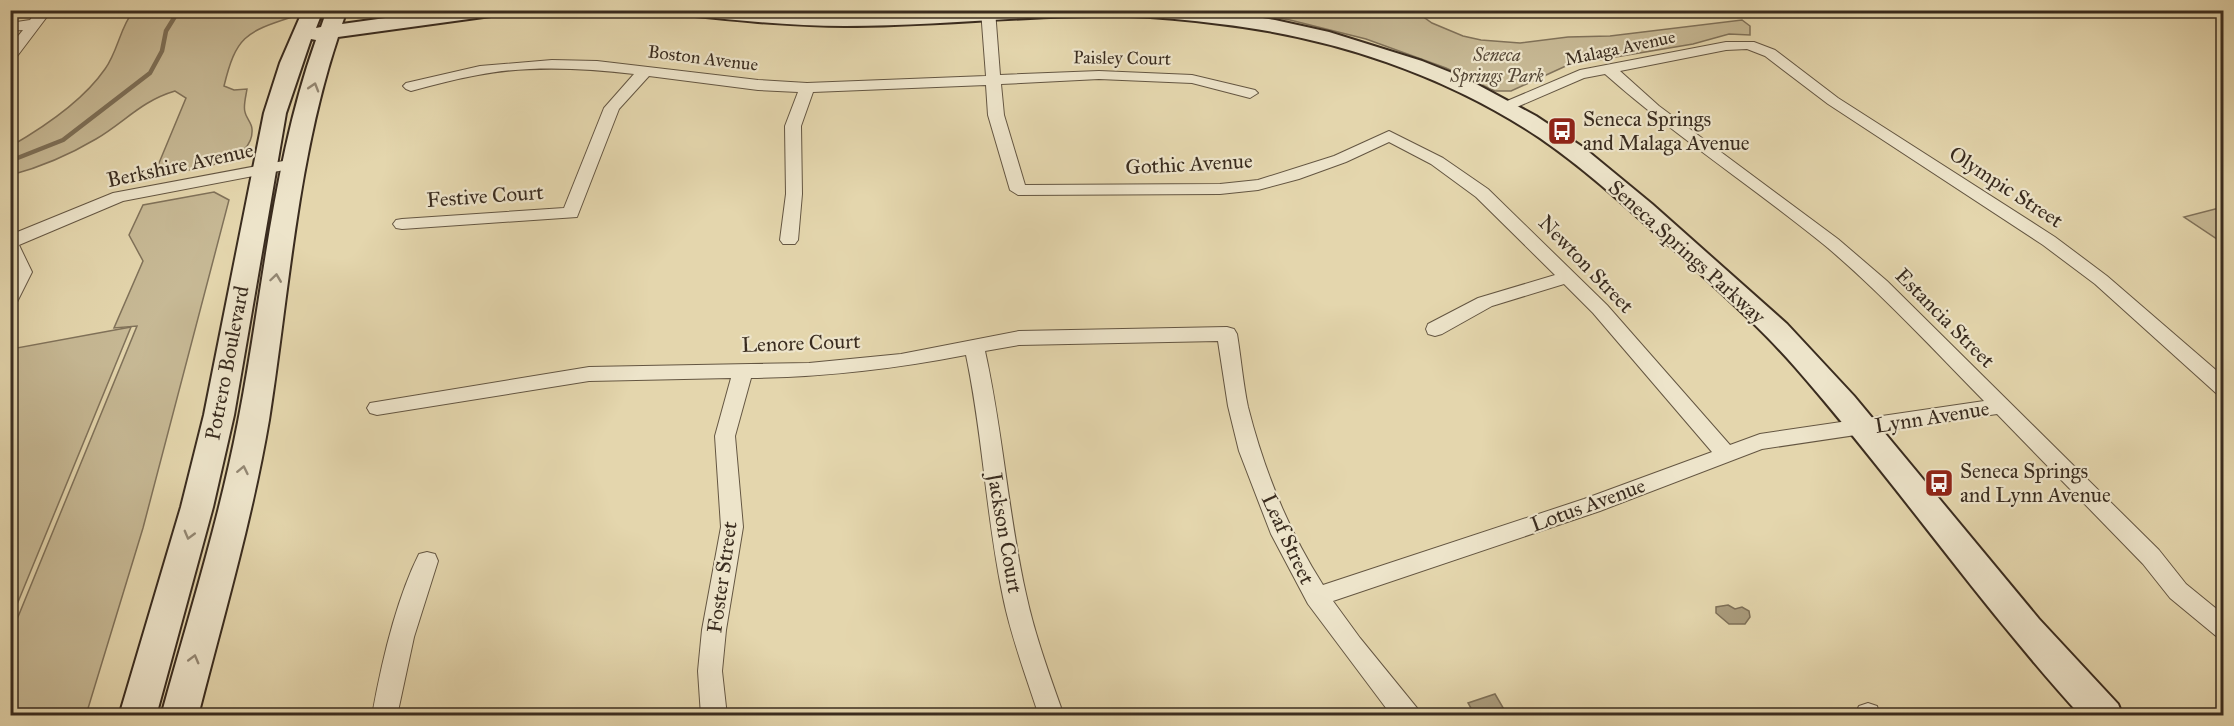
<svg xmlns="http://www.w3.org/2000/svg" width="2234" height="726" viewBox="0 0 2234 726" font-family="'IM FELL Great Primer',serif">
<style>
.green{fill:#c7b995;stroke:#80725a;stroke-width:1.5}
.water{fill:#aa9c7d;stroke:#7d6f57;stroke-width:1.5}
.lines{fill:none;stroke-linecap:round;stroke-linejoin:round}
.stream{stroke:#7d6f57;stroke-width:4.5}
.street-casing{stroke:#645642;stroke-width:2}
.secondary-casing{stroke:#3a2c1f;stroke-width:4}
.street{fill:#ede4ca;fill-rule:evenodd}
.secondary{fill:#ede4ca;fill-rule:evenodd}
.oneway{stroke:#948874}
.labels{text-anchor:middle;stroke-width:4.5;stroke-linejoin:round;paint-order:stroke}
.far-street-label{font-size:18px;fill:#3a2c1f;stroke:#ede4ca}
.far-park-label{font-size:18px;font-style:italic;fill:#564837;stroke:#ede4ca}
.poi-label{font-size:21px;fill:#3a2c1f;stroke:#ede4ca;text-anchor:start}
.street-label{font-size:21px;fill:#3a2c1f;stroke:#ede4ca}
</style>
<rect width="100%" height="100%" fill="#e4d6ad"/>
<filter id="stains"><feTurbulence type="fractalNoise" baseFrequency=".00333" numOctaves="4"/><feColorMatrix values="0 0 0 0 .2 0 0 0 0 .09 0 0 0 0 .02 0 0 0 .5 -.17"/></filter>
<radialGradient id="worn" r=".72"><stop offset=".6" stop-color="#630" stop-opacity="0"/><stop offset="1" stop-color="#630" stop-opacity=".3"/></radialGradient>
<g class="green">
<path d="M134 10 294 11 292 17C245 32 236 37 224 86L234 90 247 89C246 96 243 106 245 112 246 118 252 123 252 129 255 167 179 171 154 175L186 98 175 91C141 101 125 122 96 139 69 155 41 167 11 175V146C44 127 83 101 105 69 118 51 120 27 134 10Z"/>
<polygon points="1233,11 1415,11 1432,23 1463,36 1481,40 1520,43 1568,37 1610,36 1742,20 1750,26 1750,35 1729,34 1693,44 1568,65 1511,91 1495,91 1446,68 1366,39 1290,20"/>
<polygon points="214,192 229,200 143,528 86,715 11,715 11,634 137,326 114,328 143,261 129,235 143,205"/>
<polygon points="2223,207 2223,243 2184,217"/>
<polygon points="131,327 11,619 11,349"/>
</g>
<g class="water">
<polygon points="1728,605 1735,609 1742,607 1749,611 1750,617 1745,624 1729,624 1716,613 1716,607"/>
<polygon points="1495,694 1505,711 1491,715 1475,715 1468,703"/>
</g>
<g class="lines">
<polyline class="stream" points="10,161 63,140 150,73 162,51 166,31 179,10"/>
<g class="street-casing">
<g id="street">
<polygon points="37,10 52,10 15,59 10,60 10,46 23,30 10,31 10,23 30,20"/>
<path d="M981 10H995L1000 75 1099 71 1192 75 1255 90 1258 93 1250 98 1192 83 1099 79 1001 84 1004 115 1025 185 1220 184 1258 180 1334 156 1389 131 1443 158 1488 189 1607 305 1730 445 1760 434 1984 401C1933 349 1883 295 1828 248 1755 188 1676 137 1605 74L1584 78 1510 110H1500L1497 107 1500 104 1580 70 1726 42H1754L1775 50 1838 98 2055 237 2107 276 2224 377V396L2217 394 2095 284 2043 245 1828 104 1765 56 1747 49 1726 50 1620 71 1659 106 1838 239 1887 281 2159 550 2186 584 2224 615V639L2216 636 2170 598 2143 564 1997 414 1762 449 1600 511 1333 601 1360 638 1417 708 1420 716H1392L1308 604 1271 534 1239 451 1228 406 1218 341 1019 345 985 351C1003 432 1008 514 1026 594 1035 636 1050 676 1064 716H1039C1026 676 1011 637 1003 597 986 517 983 435 966 355 894 369 824 377 751 378L735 436 743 527 726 630 722 671 727 716H701L698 671 702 630 721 527 715 436 731 378 589 381 377 415 370 413 367 408 370 403 589 367 809 363 901 354 1019 331 1227 327 1234 329 1237 334C1241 358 1243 383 1248 407 1264 470 1288 530 1323 585L1584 499 1712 452 1593 313 1564 284 1492 306 1442 334 1435 336 1428 334 1426 329 1428 324 1478 298 1555 275 1476 197 1431 164 1389 142 1346 162 1299 179 1258 190 1220 194 1018 195 1010 190 988 115 986 85 813 92 801 126 802 194 798 240 795 244H783L780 240 786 194 785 126 798 92 758 90 649 76 619 109 577 217 402 229 396 228 393 224 396 220 402 219 564 208 604 108 634 74C583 68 529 65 478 75 456 79 433 85 411 91L406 89 403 86 406 83 480 66 552 60 597 61 758 80 807 83 986 76Z"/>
<polygon points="294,159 302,164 300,167 123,201 19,245 32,272 17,302 10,304 10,279 14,272 10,264 10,235 113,193"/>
<path d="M427 552 435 554 438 561 414 637 397 716H372C381 665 396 600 419 554Z"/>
<polygon points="1868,703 1877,706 1880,716 1854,716 1859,706"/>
</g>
</g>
<g class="secondary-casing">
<g id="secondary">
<path d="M303 10H323L316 28 321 27 327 10H347L342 24 443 10H501L498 14 491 16 338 37C297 160 289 292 269 420 252 520 223 618 198 716H161C188 618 219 521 238 422 263 295 272 163 316 40L311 39 286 113 234 415 213 507 156 716H119L181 507 204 415 264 113 280 63Z"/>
<path d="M685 10 848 14 942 10H1212L1275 20 1329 32 1422 61 1467 79 1536 116 1584 148 1652 204 1787 324 1854 396 2039 619 2118 704 2123 716H2081C1979 604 1894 480 1795 367 1760 327 1720 292 1681 256 1635 215 1591 173 1540 138 1446 75 1333 37 1220 24 1190 20 1159 17 1129 16 1034 14 939 26 845 26 795 26 745 21 695 16L688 14Z"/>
</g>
</g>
<use href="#street" class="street"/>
<use href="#secondary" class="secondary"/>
</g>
<defs><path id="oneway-chevron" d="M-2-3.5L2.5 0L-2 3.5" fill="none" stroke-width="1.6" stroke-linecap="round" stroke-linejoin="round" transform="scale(1.5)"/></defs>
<g class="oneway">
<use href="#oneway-chevron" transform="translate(314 87) rotate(-73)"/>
<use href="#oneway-chevron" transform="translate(276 278) rotate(-82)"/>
<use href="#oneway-chevron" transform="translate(243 470) rotate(-78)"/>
<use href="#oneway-chevron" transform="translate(189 535) rotate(105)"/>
<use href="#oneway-chevron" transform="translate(194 659) rotate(-75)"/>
</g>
<defs>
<g id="bus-square" transform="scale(1.5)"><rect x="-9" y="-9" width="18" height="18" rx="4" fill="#8f2418" stroke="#ede4ca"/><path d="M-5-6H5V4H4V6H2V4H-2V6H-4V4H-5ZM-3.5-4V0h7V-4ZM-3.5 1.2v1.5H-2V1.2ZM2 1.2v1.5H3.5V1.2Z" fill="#fff"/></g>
</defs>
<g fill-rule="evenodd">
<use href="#bus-square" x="1562" y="131"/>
<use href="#bus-square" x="1939" y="483"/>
</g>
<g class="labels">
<g class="far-street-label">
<text transform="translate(1620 48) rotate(-12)" y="6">Malaga Avenue</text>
<text transform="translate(703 58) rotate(7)" y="6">Boston Avenue</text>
<text transform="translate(1122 58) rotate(1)" y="6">Paisley Court</text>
</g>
<g class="far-park-label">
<text x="1497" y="61">Seneca<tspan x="1497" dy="21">Springs Park</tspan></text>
</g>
<g class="poi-label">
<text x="1583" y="126">Seneca Springs<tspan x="1583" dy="24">and Malaga Avenue</tspan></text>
<text x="1960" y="478">Seneca Springs<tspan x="1960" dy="24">and Lynn Avenue</tspan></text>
</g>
<g class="street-label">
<text transform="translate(1189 164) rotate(-3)" y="7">Gothic Avenue</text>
<text transform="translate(180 165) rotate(-12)" y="7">Berkshire Avenue</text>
<text transform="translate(2006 187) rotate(33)" y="7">Olympic Street</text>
<text transform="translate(485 196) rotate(-4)" y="7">Festive Court</text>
<text transform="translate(1687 252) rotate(42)" y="7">Seneca Springs Parkway</text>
<text transform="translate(1586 264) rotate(46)" y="7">Newton Street</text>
<text transform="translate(1945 318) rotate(45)" y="7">Estancia Street</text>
<text transform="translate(801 343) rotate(-2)" y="7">Lenore Court</text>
<text transform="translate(227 363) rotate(-79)" y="7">Potrero Boulevard</text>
<text transform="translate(1932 417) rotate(-9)" y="7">Lynn Avenue</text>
<text transform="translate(1588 505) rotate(-20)" y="7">Lotus Avenue</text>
<text transform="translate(1005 533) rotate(80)" y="7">Jackson Court</text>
<text transform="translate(1288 539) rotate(65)" y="7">Leaf Street</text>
<text transform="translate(722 577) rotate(-82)" y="7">Foster Street</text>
</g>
</g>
<rect width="2234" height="726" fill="none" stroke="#e4d6ad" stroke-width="36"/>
<rect x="12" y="12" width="2210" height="702" fill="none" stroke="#3a2c1f" stroke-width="3"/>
<rect x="18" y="18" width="2198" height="690" fill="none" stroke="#3a2c1f" stroke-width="1.5"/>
<rect width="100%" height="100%" filter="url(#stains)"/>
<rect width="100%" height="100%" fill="url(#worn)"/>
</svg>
